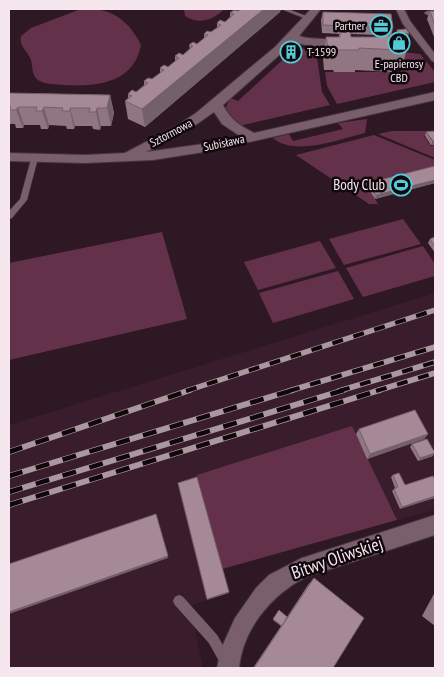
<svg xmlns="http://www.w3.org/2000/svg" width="444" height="677" viewBox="0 0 444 677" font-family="'PT Sans Narrow',sans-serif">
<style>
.built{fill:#3a1d2c}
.green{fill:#64314b}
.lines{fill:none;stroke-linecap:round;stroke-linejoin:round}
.service-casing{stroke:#46353e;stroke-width:1}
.pedestrian-casing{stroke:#46353e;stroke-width:2}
.minor-casing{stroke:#46353e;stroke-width:2}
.service{fill:#795e6b;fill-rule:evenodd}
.pedestrian{fill:#795e6b;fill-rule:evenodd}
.minor{fill:#795e6b;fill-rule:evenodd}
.rail-far1-casing{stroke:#aa97a0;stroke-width:5.5}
.rail-casing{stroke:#aa97a0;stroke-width:6}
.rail-far1{stroke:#10070b;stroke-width:4;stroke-dasharray:11;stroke-linecap:butt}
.rail{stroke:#10070b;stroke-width:4.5;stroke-dasharray:14;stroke-linecap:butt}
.wall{fill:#8f7681;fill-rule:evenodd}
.shaded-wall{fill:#746069}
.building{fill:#a68996;stroke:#746069}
.labels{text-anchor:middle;stroke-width:5;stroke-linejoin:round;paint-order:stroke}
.far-poi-label{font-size:12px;fill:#f6e6ed;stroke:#10070b;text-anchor:end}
.far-street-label{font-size:12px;fill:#f6e6ed;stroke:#10070b}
.poi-label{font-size:15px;fill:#f6e6ed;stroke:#10070b;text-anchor:end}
.near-street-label{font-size:18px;fill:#f6e6ed;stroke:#10070b}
</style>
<rect width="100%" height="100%" fill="#2e1823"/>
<polygon class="built" points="435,293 435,510 397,520 356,434 197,475 229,593 190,606 203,668 9,668 9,425"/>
<g class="green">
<path d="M81 9C110 7 128 19 141 45 134 83 97 87 64 85 56 84 45 85 38 80 30 74 34 63 29 56 25 49 19 45 21 36L31 28Z"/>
<path d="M184 9H224C214 20 198 25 185 16Z"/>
<polygon points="311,48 316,51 322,92 330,105 239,126 225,110 230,98 238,101 289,54 293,56 297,51 296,49"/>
<polygon points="383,50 420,54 435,72 435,82 337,104 327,86 325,72 401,72 397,59"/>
<path d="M367 119 365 133C340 139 295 157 273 138L289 134 293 141 343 129 338 123Z"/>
<polygon points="392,131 427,131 430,134 424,136 431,146 435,145 435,158 378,134"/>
<polygon points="374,135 435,160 435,169 367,186 378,204 369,204 296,155"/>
<polygon points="403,219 421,244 344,265 329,239"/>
<polygon points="162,232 187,319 9,360 9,263"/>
<polygon points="320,241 336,268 258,290 244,262"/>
<polygon points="423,246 435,264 435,276 363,297 346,268"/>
<polygon points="338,271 354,299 273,323 259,293"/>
<polygon points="352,426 397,520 222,569 197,475"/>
</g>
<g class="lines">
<g class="service-casing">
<g id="service">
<polygon points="281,9 288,9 314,19 309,20"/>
<polygon points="435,11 435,15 427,15 424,13 427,11"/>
<polygon points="32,156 36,156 38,158 27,200 12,218 9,219 9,211 20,199"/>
<polygon points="179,595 183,597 217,635 236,668 223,668 209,643 175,605 173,601 175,597"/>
</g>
</g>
<g class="pedestrian-casing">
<polygon id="pedestrian" points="396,9 404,9 410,21 435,54 435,62 432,61 403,24"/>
</g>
<g class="minor-casing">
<g id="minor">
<path d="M311 9H321L299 36C312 41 344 37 351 43 342 51 305 46 294 42L223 105C230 119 240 126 254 133L435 92V100L210 151 153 160 85 163 9 161V153L85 155 125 153 178 125 196 113 275 47ZM214 112 222 124 240 136 210 143 146 152 187 131Z"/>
<path d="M435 515V535L306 577C271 595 243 629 239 668H217L221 649 235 618 256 588 269 575 302 558Z"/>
</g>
</g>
<use href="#service" class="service"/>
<use href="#pedestrian" class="pedestrian"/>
<use href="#minor" class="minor"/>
<g class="rail-far1-casing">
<g id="rail-far1">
<polyline points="186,391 435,310"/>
<polyline points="289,391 435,347"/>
<polyline points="339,391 435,362"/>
<polyline points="376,391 435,373"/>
</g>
</g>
<g class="rail-casing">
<g id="rail">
<polyline points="9,452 190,390"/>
<polyline points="9,476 293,390"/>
<polyline points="9,492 344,390"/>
<polyline points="9,505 380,390"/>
</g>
</g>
<use href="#rail-far1" class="rail-far1"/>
<use href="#rail" class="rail"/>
</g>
<g class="wall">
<polygon points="241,9 281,9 280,12 145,127 128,119 125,101 128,98 128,94 136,92 144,85 144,81 152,79 160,73 160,68 168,67 175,61 175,56 183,55 190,50 189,45 197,44 204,38 204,34 211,32 217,28 217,23 225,22 230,17 230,13 238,11"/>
<polygon points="430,11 435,11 435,38 434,37 427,19"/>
<path d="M323 12 393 28 391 36H389V37H395L397 30 406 29V45L407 49 401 70H392V72L355 70V72H334L333 70H324L323 58 326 37H339V34L322 33 321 20ZM350 34 376 35V37H351Z"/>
<polygon points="298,47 298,51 293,56 285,53 285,49"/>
<polygon points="9,93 110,95 114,113 111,126 101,126 100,130 93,129 92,126 75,126 74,129 67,129 66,126 49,125 48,129 41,129 40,125 24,125 23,128 16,128 15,124 9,124"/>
<polygon points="426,132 435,145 431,145 425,136"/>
<polygon points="435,166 435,183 375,199 367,187 368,183"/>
<polygon points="435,237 435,253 428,243 430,239"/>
<polygon points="359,429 428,434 424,439 367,459 356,434"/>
<polygon points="412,444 433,456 418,461 410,447"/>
<polygon points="393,475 405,485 435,480 400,509 392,491 395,488 391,477"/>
<polygon points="314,578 333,668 253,668 281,626 273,620 279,610 287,617 308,585"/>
<polygon points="435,592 435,626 422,616"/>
</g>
<g class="shaded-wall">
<polygon points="264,9 281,9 280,12 145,127 142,109"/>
<polygon points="409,33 406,45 397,46 400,34"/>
<polygon points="298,47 298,51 293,56 293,51"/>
<polygon points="110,95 114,113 111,126 107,108"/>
<polygon points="18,107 24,125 23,128 16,110"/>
<polygon points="44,107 49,125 48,129 42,111"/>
<polygon points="70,108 75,126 74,129 70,111"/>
<polygon points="97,108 101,126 100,130 96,112"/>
<polygon points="433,141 435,141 435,145 431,145"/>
<polygon points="435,180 435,183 375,199 376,195"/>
<polygon points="428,434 424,439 367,459 370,454"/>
<polygon points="435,453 433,456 418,461 420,458"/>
<polygon points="435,496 435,498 400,509 402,507"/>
<polygon points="156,514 168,558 9,614 9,612"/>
<polygon points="229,592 229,593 207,600 207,599"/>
</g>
<g class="building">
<polygon points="241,9 264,9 142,109 125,101 132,96 128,94 132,90 136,92 148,83 144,81 148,78 152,79 164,70 160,68 164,65 168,67 179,58 175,56 179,53 183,55 193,46 189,45 193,42 197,44 208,35 204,34 207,31 211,32 221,25 217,23 220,20 225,22 234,14 230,13 234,10 238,11"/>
<polygon points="430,11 435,11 435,26"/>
<polygon points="323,12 391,14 393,28 323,25"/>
<polygon points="406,29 409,33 400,34 397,30"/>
<polygon points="340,31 350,31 351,37 379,37 377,31 388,31 389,37 403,37 407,49 397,49 398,50 359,48 359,50 337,50 337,48 328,48 326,37 340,37"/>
<polygon points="290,44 298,47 293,51 285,49"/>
<polygon points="9,93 110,95 107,108 97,108 96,112 89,112 90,108 70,108 70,111 62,111 63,108 44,107 42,111 36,111 37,107 18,107 16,110 9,110 11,107 9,107"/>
<polygon points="433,131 435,133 435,141 433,141 426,132"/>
<polygon points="435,166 435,180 376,195 368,183"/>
<polygon points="435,237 435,247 430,239"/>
<polygon points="415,410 428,434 370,454 359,429"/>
<polygon points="427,439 435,453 420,458 412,444"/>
<polygon points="399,473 405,485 433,476 435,480 435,496 402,507 394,489 398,487 393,475"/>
<polygon points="197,477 229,592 207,599 178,483"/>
<polygon points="156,514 168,556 9,612 9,564"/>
<polygon points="314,578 364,618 333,668 254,668"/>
<polygon points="279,610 287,617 282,626 273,619"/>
</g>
<defs>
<g id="office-ring" transform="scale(1.125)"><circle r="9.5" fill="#10070b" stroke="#52cbd9" stroke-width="1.5"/><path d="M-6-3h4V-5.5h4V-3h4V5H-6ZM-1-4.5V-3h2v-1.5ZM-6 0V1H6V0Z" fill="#52cbd9"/></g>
<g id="shop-ring" transform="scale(1.125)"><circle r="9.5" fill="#10070b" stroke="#52cbd9" stroke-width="1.5"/><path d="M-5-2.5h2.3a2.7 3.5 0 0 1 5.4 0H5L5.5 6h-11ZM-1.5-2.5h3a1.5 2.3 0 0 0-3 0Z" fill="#52cbd9"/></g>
<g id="building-ring" transform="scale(1.125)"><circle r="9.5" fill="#10070b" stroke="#52cbd9" stroke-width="1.5"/><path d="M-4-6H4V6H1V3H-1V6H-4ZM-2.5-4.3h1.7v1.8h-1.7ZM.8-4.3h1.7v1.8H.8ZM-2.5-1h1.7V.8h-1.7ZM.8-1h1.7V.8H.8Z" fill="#52cbd9"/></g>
<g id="stadium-ring" transform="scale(1.125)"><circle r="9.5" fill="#10070b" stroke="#52cbd9" stroke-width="1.5"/><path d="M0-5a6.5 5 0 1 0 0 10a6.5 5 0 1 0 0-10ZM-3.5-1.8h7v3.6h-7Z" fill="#52cbd9"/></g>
</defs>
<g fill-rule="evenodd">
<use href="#office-ring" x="381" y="26"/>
<use href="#shop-ring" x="399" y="43"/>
<use href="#building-ring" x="291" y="52"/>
<use href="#stadium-ring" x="401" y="185"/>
</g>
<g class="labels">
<g class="far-poi-label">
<text x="365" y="30">Partner</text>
<text x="307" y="56" text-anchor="start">T-1599</text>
<text x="399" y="68" text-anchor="middle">E-papierosy<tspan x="399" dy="14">CBD</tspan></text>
</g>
<g class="far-street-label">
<text transform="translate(171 133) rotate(-28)" y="4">Sztormowa</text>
<text transform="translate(224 143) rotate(-12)" y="4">Subisława</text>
</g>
<g class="poi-label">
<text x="385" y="190">Body Club</text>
</g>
<g class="near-street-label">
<text transform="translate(337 558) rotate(-19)" y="6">Bitwy Oliwskiej</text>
</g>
</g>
<rect width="444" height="677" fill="none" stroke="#f6e6ed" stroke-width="20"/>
</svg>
